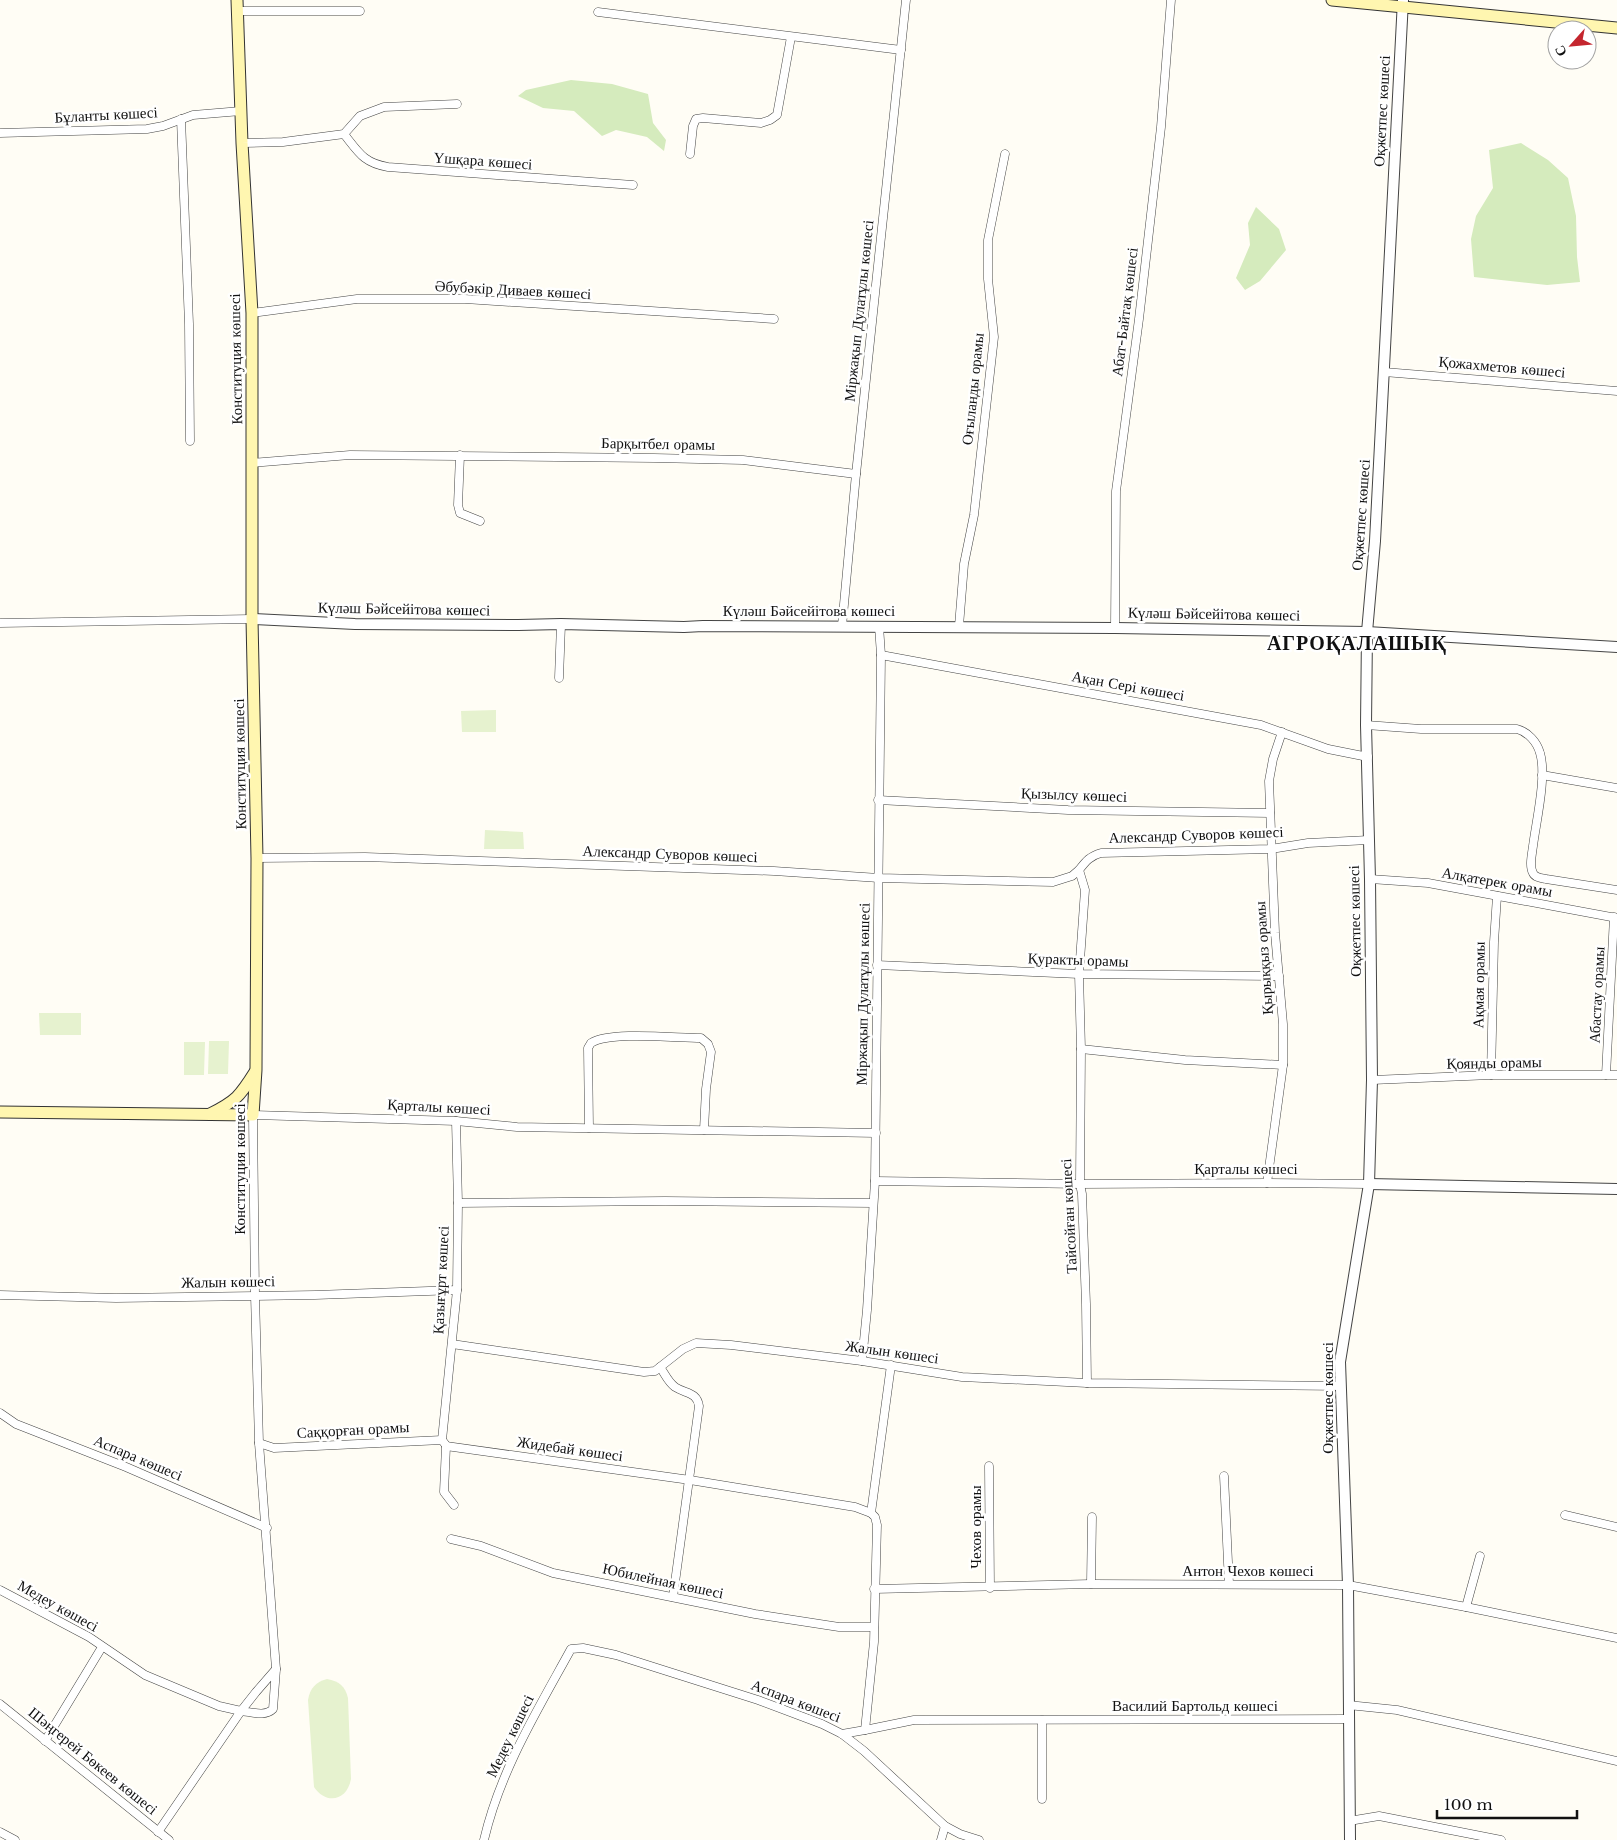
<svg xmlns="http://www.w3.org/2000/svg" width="1617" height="1840" viewBox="0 0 1617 1840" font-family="'Libre Baskerville',serif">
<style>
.green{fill:#d5ebbd}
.pitch{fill:#e6f2cf}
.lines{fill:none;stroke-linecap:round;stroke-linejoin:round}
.minor-casing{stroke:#444;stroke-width:9}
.tertiary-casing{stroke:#444;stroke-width:12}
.secondary-casing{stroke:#333;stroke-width:13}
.minor{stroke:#fff;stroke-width:8}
.tertiary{stroke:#fff;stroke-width:10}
.secondary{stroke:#fff6b0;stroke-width:11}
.labels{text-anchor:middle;stroke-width:5;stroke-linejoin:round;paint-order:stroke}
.street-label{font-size:15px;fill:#111;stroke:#fff}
.district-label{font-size:20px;font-weight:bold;letter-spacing:1px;fill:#111;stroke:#fff}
</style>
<rect width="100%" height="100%" fill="#fffdf5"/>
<g class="green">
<polygon points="571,80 612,84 648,94 653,123 666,140 664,151 647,137 616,130 602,136 574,111 543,108 518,96 526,90"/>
<polygon points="1521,143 1548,160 1568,178 1576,216 1577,257 1580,282 1547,285 1474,277 1471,239 1476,216 1493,188 1489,150"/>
<polygon points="1256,207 1279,229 1286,250 1260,281 1245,290 1236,278 1250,245 1248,223"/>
</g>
<g class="pitch">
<polygon points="496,710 496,732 462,732 461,711"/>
<polygon points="485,830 523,832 524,849 484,849"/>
<polygon points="39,1013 81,1013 81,1035 40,1035"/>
<polygon points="209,1041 229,1041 228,1074 208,1074"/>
<polygon points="184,1042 205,1042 204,1075 184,1075"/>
<path d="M327 1679C339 1681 345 1686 348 1698L351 1779C347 1801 326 1805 314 1787L308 1700C310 1688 316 1682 327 1679Z"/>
</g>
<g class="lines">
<g class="minor-casing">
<g id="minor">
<polyline points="238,11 360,11"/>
<polyline points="598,12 901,50"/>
<polyline points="181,119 189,324 190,441"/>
<polyline points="0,133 147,129 163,126 193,115 241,111"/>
<path d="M344 134C359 153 364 163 388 167L633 185"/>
<polyline points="242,143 283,142 344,134 360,116 384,107 457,104"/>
<polyline points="690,154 693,126 696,119 703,118 761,123 770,120 777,115 791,37"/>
<polyline points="252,313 357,299 465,299 774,319"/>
<polyline points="1384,372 1617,391"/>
<polyline points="460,455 458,505 460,513 480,521"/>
<polyline points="252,463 350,455 654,458 743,460 856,474"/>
<polyline points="0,623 252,619"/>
<polyline points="842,626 856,474 906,0"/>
<polyline points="959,626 964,564 974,515 994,337 988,279 988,240 1005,154"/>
<polyline points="1115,628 1116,491 1139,319 1161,127 1171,0"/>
<polyline points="881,655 1261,725 1328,749 1368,757"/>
<polyline points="559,678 561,624"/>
<path d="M1366 725 1421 729H1517C1528 732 1537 742 1540 753 1547 776 1536 822 1533 846 1532 854 1529 866 1533 873 1535 878 1542 878 1546 879L1617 890"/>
<polyline points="1542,775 1617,788"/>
<polyline points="878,800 1068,810 1270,813"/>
<polyline points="257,858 365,857 774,871 879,878 1053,882 1072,876 1079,870"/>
<polyline points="1370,879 1428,883 1617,918"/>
<polyline points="877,965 1079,974 1279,976"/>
<polyline points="1081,1049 1185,1060 1283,1065"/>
<polyline points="1491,1075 1494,942 1497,896"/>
<polyline points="1606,1075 1614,917"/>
<polyline points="1372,1080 1491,1075 1617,1075"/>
<path d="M589 1128 588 1048 591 1043C611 1031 675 1038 701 1038L708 1044 711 1052 706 1089 704 1130"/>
<polyline points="875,1181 1080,1184 1267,1183 1369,1184"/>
<polyline points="1267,1183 1283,1065 1283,1024 1275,933 1269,781 1273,759 1282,732"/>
<polyline points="458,1203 665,1201 873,1203"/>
<polyline points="0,1295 116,1298 315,1295 457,1290"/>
<polyline points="452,1344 644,1372 655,1371 683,1349 696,1343 731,1345 862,1361 962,1377 1087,1383 1341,1386"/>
<polyline points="862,1361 867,1310 875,1181 881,655 879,626"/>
<path d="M660 1367C665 1374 668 1382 675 1387 686 1394 697 1392 699 1406L673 1597"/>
<path d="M1087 1383 1086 1304 1082 1194 1080 1184 1081 1049 1079 974 1085 890 1079 870C1086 861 1090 856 1101 853L1271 849 1308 843 1369 840"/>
<polyline points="0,1413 16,1424 126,1467 267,1528"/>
<polyline points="442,1440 457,1290 458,1203 456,1121"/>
<polyline points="259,1443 274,1448 442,1440 445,1444"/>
<polyline points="446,1446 690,1480 855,1507 871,1513"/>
<polyline points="446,1446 444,1492 454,1505"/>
<polyline points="989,1466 990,1588"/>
<polyline points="1224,1476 1229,1584"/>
<polyline points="1565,1515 1617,1527"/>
<polyline points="451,1539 481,1546 553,1573 755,1614 839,1627 874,1627"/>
<polyline points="1091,1584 1092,1517"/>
<polyline points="874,1589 1091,1584 1348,1585 1466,1607 1617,1638"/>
<polyline points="0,1590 89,1637 145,1675 219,1706 241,1711 158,1832"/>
<polyline points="1466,1607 1480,1556"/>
<polyline points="276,1669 259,1443 255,1295 253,1115 456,1121 517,1127 876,1133"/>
<path d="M276 1669 273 1709C265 1717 252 1712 241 1711L256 1692Z"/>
<polyline points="0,1704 169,1840"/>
<polyline points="1348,1705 1397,1710 1617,1761"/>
<polyline points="1042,1720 1042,1799"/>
<polyline points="865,1730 914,1720 1348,1719"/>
<polyline points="842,1734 865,1730 874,1642 877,1525 875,1517 871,1513 891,1365"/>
<polyline points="45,1741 102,1647"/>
<polyline points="1349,1821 1379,1816 1501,1840"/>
<polyline points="0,1832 15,1840"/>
<path d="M484 1840C500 1771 537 1711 571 1649L583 1648 616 1655 758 1700 822 1724 842 1734 864 1751 945 1826 960 1834 979 1840"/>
<polyline points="941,1840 945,1826"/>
</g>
</g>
<g class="tertiary-casing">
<g id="tertiary">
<polyline points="252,619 355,624 518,625 561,624 684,627 703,626 1115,628 1367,632 1617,647"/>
<polyline points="1369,1184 1617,1189"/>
<polyline points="1350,1840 1348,1585 1340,1362 1369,1184 1372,1080 1370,879 1366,725 1367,632 1375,541 1403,0"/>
</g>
</g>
<g class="secondary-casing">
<g id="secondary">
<polyline points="1332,0 1617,28"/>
<polyline points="0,1112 253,1115 256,1070 257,858 252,619 252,313 242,143 237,0"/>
<path d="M210 1114C236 1101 240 1096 255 1072"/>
</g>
</g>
<use href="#minor" class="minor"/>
<use href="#tertiary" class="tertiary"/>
<use href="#secondary" class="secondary"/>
</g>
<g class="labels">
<g class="street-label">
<text transform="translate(1382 111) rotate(-87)" y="5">Оқжетпес көшесі</text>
<text transform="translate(106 115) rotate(-3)" y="5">Бұланты көшесі</text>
<text transform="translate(483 161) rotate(4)" y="5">Үшқара көшесі</text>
<text transform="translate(513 290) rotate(3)" y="5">Әбубәкір Диваев көшесі</text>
<text transform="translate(859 311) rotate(-84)" y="5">Міржақып Дулатұлы көшесі</text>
<text transform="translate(1125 312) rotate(-83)" y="5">Абат-Байтақ көшесі</text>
<text transform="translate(236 359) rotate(-91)" y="5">Конституция көшесі</text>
<text transform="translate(1502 367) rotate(5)" y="5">Қожахметов көшесі</text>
<text transform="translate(973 389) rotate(-84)" y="5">Оғыланды орамы</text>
<text transform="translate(658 444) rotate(1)" y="5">Барқытбел орамы</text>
<text transform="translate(1361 515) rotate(-86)" y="5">Оқжетпес көшесі</text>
<text transform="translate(404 609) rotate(1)" y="5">Күләш Бәйсейітова көшесі</text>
<text x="809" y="616">Күләш Бәйсейітова көшесі</text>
<text transform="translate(1214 614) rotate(1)" y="5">Күләш Бәйсейітова көшесі</text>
<text transform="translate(1128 686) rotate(10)" y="5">Ақан Сері көшесі</text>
<text transform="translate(240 764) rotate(-91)" y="5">Конституция көшесі</text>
<text transform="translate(1074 795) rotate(2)" y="5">Қызылсу көшесі</text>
<text transform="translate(1196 835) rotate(-2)" y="5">Александр Суворов көшесі</text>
<text transform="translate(670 854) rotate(2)" y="5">Александр Суворов көшесі</text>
<text transform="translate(1497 882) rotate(10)" y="5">Алқатерек орамы</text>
<text transform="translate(1355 921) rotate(-91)" y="5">Оқжетпес көшесі</text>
<text transform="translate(1264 958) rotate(-94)" y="5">Қырыққыз орамы</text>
<text transform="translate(1078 960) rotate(2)" y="5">Қуракты орамы</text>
<text transform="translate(1479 985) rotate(-89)" y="5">Ақмая орамы</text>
<text transform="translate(863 994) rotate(-89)" y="5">Міржақып Дулатұлы көшесі</text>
<text transform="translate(1597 995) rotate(-87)" y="5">Абастау орамы</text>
<text transform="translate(1494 1063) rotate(-1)" y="5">Қоянды орамы</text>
<text transform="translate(439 1107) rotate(3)" y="5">Қарталы көшесі</text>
<text transform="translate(240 1169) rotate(-90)" y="5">Конституция көшесі</text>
<text x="1246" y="1174">Қарталы көшесі</text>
<text transform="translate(1069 1216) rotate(-93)" y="5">Тайсойған көшесі</text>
<text transform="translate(441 1280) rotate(-87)" y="5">Қазығұрт көшесі</text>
<text transform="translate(228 1282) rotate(-1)" y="5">Жалын көшесі</text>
<text transform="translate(892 1352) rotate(8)" y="5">Жалын көшесі</text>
<text transform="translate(1328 1398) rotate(-90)" y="5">Оқжетпес көшесі</text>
<text transform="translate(353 1430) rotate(-3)" y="5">Саққорған орамы</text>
<text transform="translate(570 1449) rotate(8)" y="5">Жидебай көшесі</text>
<text transform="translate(138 1458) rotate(23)" y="5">Аспара көшесі</text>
<text transform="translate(976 1527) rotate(-90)" y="5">Чехов орамы</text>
<text x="1248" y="1576">Антон Чехов көшесі</text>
<text transform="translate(663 1581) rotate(12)" y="5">Юбилейная көшесі</text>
<text transform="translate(58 1606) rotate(29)" y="5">Медеу көшесі</text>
<text transform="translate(796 1701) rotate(21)" y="5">Аспара көшесі</text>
<text x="1195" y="1711">Василий Бартольд көшесі</text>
<text transform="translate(510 1736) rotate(-64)" y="5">Медеу көшесі</text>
<text transform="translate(93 1761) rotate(39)" y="5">Шәңгерей Бөкеев көшесі</text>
</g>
<g class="district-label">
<text x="1357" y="650">АГРОҚАЛАШЫҚ</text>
</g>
</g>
<g transform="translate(1572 45) rotate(243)"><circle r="24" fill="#ffffff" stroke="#a0a0a0"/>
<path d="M0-4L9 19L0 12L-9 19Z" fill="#c4262e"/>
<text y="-8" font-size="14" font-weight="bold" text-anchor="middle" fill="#111111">С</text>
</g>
<path d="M1437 1810v8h140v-8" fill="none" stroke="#111111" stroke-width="2.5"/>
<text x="1444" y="1810" font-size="15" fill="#111111" stroke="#ffffff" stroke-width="4" paint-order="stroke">100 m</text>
</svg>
